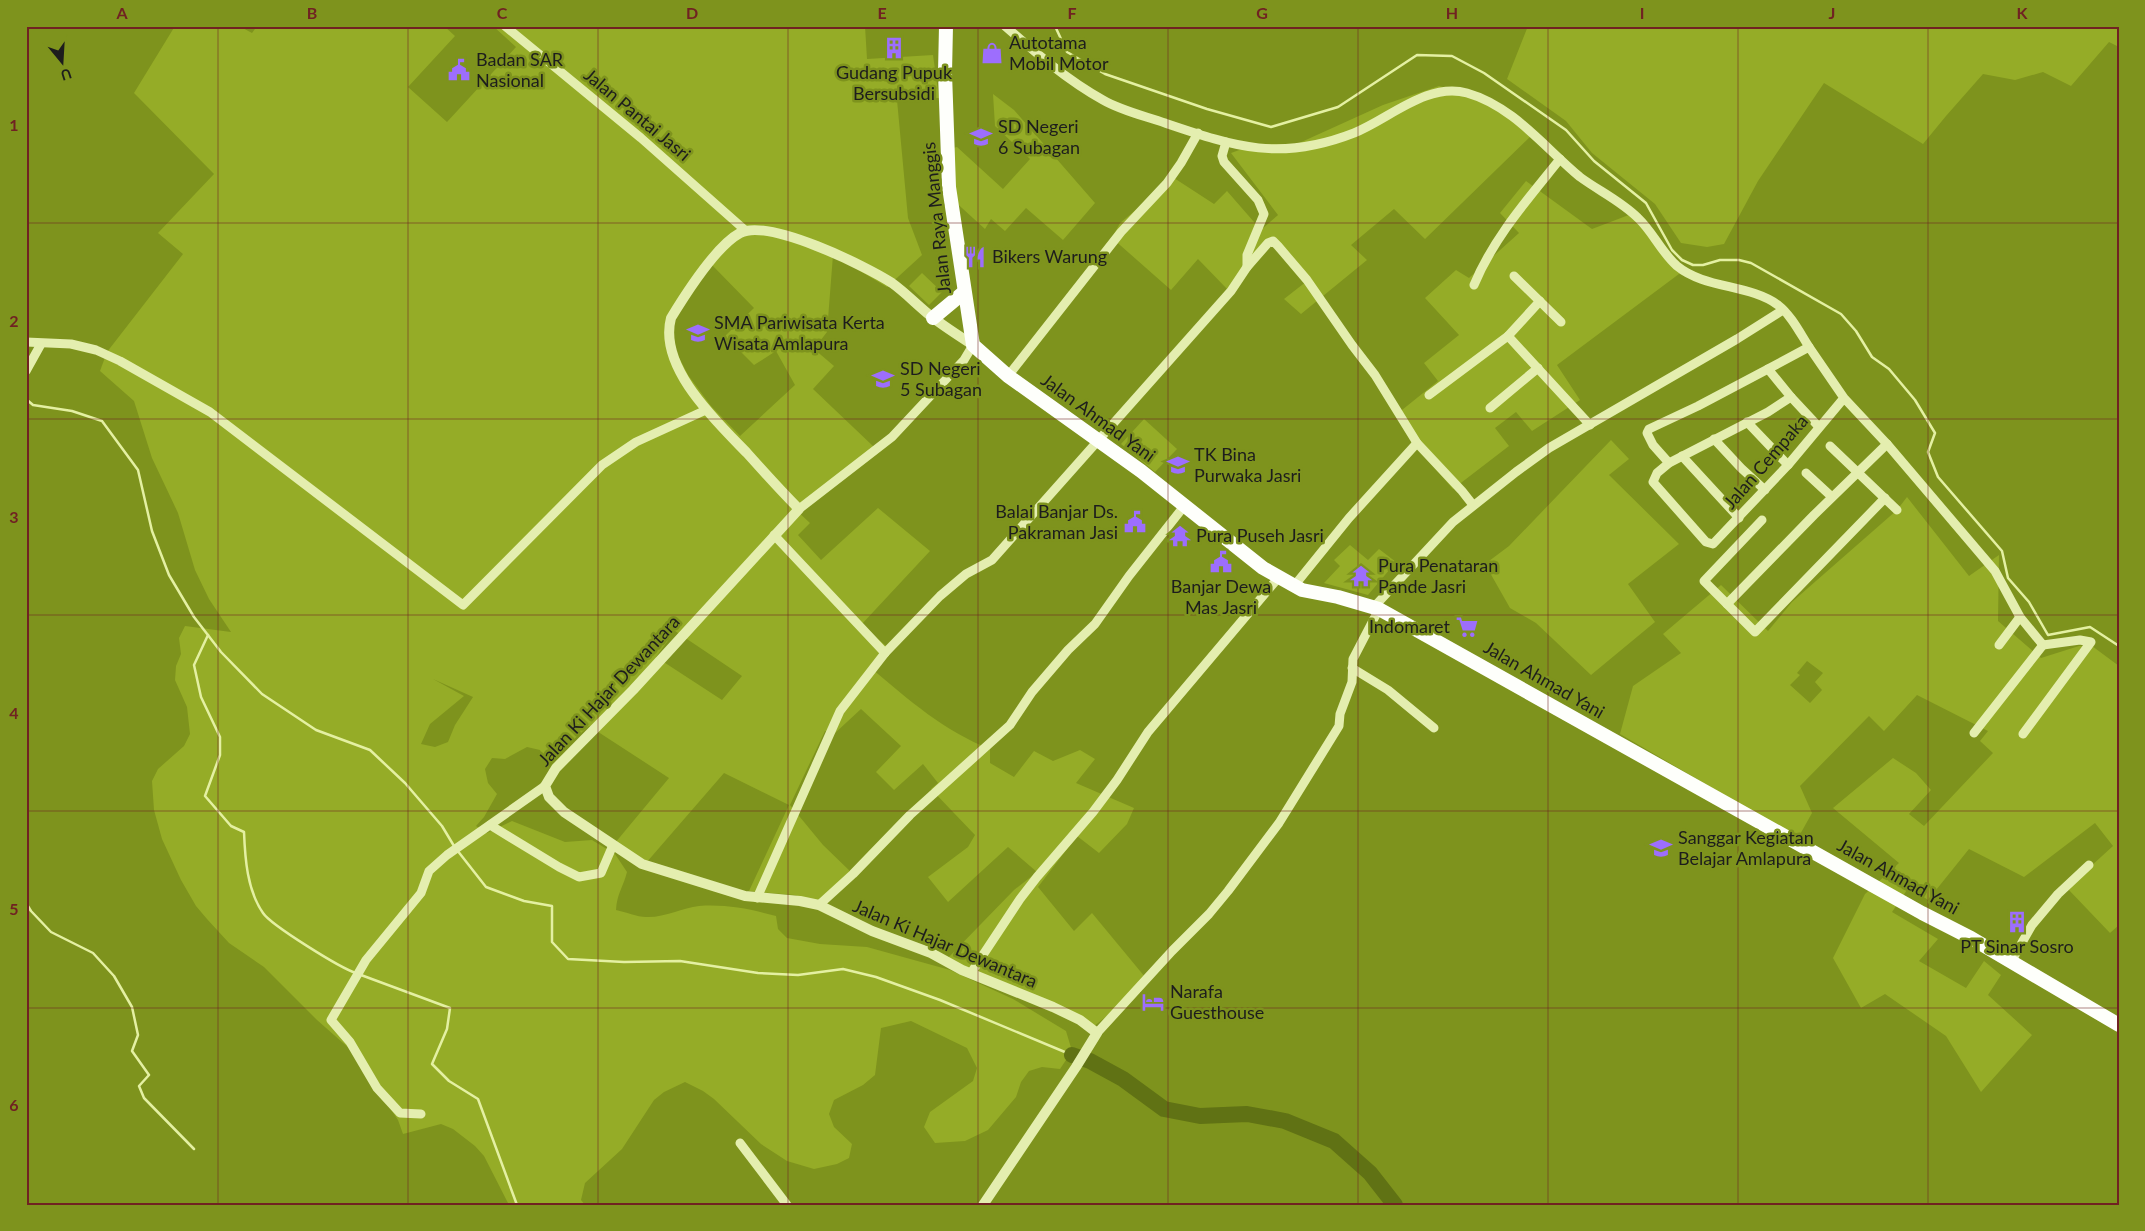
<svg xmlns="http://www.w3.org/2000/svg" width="2145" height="1231" viewBox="0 0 2145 1231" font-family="Lato,sans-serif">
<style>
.green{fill:#95ac27;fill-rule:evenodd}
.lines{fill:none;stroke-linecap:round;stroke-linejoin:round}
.stream{stroke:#e4f0a2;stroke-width:2.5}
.river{stroke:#607214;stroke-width:16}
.minor{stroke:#e4eeaf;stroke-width:9}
.tertiary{stroke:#e4eeaf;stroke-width:10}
.trunk{stroke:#fefffb;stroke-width:14}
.grid{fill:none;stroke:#702222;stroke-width:1;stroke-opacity:0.55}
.labels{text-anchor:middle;stroke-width:5;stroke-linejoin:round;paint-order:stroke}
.poi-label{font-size:18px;fill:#1d1d1d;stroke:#7e931d;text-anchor:start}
.street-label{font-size:18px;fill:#1d1d1d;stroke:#7e931d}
.neatline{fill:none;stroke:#702222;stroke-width:2}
.grid-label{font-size:16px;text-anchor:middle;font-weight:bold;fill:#702222}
</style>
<rect width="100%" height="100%" fill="#7e931d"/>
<g class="green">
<path d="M175 26H239L252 33 257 26H444L455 36 408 87 447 122 516 47 493 26H865L867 59 933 55 939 98 897 100 908 218 922 255 887 287 833 255 827 332 814 349 834 366 813 389 874 447 796 510 810 523 798 535 821 560 878 508 930 551 861 625 891 650 872 669C909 700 944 731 990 749V763L1014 777 1034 751 1053 761 1080 750 1095 759 1076 783 1134 808 1127 824 1099 853 1077 836 1038 887 1074 931 1092 913 1145 977 1108 1015 1093 1027 946 960 1014 890 1037 872 1008 847 948 902 928 877 968 847 975 835 931 789 938 783 923 764 894 790 876 772 901 746 861 709 834 734 825 731 790 805 823 845 853 874 821 905 795 895 749 891 789 805 724 773 646 863 615 843 669 778 589 726 546 764 540 750 527 747 505 759 492 758 485 769 488 783 497 794 484 817 476 826 487 833 512 821 565 842 592 840 615 854 627 872C623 888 617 893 616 910 626 912 637 917 646 917 664 918 682 908 699 906 726 904 750 909 776 916L778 929 787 938 820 944 867 947 950 970 1013 999 1066 1031 1072 1051 1060 1069 1042 1067 1029 1071 1021 1082 1016 1097 988 1130 965 1141 935 1143 924 1127 930 1112 973 1081 977 1068 967 1048 911 1021 881 1028 875 1075 863 1085 834 1100 829 1114 834 1127 852 1144 849 1158 837 1164 814 1169 787 1161 761 1144 714 1099 703 1091 685 1082 664 1092 654 1100 622 1149 585 1183 581 1200 585 1205H509L484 1156 475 1146 453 1129 441 1124 403 1134 398 1120 351 1050 317 1020 264 967 229 943 207 919 196 906 181 880 162 839 154 810 152 781 158 769 184 746 190 734 187 707 175 680 176 666 181 654 179 638 185 626 231 632 209 599 195 570 178 513 152 458 134 401 100 371 107 352 183 254 158 233 214 174 134 93ZM712 265 754 308 725 336 754 365 776 351 795 385 740 436 711 406 688 375 670 340V321ZM675 631 742 676 722 700 656 657ZM433 679 473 697 455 725 448 742 435 747 421 744 430 724 464 696Z"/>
<polygon points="1528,26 2119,26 2119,47 2109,42 2071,86 2043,72 2015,80 1983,74 1946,116 1923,144 1824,83 1758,181 1724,244 1707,247 1681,243 1655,204 1592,153 1566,121 1507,79"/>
<polygon points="1439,86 1482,97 1534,133 1425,239 1394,209 1351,245 1367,260 1301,314 1284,299 1307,281 1272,244 1229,291 1198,259 1171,290 1112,238 1120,223 1174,178 1214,204 1227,191 1261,230 1278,215 1231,153 1256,144 1297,144 1383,105"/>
<polygon points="993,94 1014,110 1095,203 1063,240 1026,208 1005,231 991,219 985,229 951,198 944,150 957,147 1003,189 1030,159 995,126"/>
<polygon points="1526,181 1592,229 1634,213 1666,254 1687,268 1557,365 1580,400 1532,431 1516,412 1495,428 1509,446 1453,489 1425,457 1397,414 1438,381 1424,363 1459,335 1425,298 1456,270 1469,278 1519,233 1500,213"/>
<polygon points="922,273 942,292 929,305 909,286"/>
<polygon points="1144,419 1177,449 1155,472 1121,444"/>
<polygon points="1611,440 1629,459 1609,475 1679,544 1628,584 1655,622 1591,675 1536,623 1510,608 1485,564 1509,546"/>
<path d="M1907 497 1969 576 1999 555 1998 621 2041 658 2079 646H2092L2119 666V925L2110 933 2067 888 2113 846 2095 823 2024 877 1969 849 1928 900 1909 887 1892 912 1938 939 1919 961 1966 988 1984 961 2001 975 1988 995 2032 1035 1981 1092 1946 1036 1885 994 1861 1008 1833 958 1865 894 1899 863 1833 808 1893 758 1916 773 1931 790 1909 814 1924 826 1993 753 1980 741 1988 731 1917 695 1884 731 1869 716 1800 786 1812 813 1798 838 1620 734 1633 686 1681 653 1663 634 1721 585 1768 631 1792 602 1897 510ZM1807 661 1823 673 1815 682 1822 690 1810 703 1790 685 1800 675 1797 673Z"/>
<polygon points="1350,545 1368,560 1379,549 1396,562 1368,595 1324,583 1340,566 1334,560"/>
</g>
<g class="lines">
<g class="stream">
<polyline points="1055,26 1067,52 1105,74 1207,109 1271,127 1338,107 1417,55 1452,56 1484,73 1566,130 1594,161 1646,203 1672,250 1682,260 1693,265 1703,265 1720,260 1739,260 1751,263 1841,314 1856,331 1872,357 1889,369 1915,400 1935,433 1928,452 1938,477 2002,551 2008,578 2029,602 2048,635 2090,627 2119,646"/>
<polyline points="26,399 33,405 72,411 102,421 138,470 152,531 169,575 194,617 221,652 262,694 316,730 370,750 405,783 442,826 454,846"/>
<path d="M208 635 194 665 201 697 220 737V755L205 796 231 826 244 832C245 858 247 890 263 913 271 925 340 968 356 973"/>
<polyline points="457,850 486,887 524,901 552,906 552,942 568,959 624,962 680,961 758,973 798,975 843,969 876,977 940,1000 1072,1055"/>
<polyline points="26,903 31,911 51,932 93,953 114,976 132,1007 138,1035 132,1051 149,1075 139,1086 144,1098 194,1149"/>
<polyline points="361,975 450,1008 447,1029 432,1064 449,1081 478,1099 517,1205"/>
</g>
<polyline class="river" points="1072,1055 1090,1061 1123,1079 1164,1109 1200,1116 1247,1114 1285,1121 1334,1141 1370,1173 1395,1205"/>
<g class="minor">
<polyline points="505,26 641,138 746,231"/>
<path d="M1005 26C1036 53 1067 80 1103 100 1122 111 1145 116 1165 123 1236 147 1280 162 1354 133 1389 119 1427 82 1467 93 1513 106 1544 147 1580 177 1599 191 1621 201 1638 218 1653 232 1661 252 1677 266 1705 289 1749 284 1778 305 1791 315 1800 333 1809 347"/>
<polyline points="1226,142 1222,156 1224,162 1258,200 1264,214 1247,255 1247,267"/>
<polyline points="1514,276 1561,322"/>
<path d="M1474 285C1494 237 1528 199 1560 159"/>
<polyline points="1508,336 1590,425"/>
<polyline points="26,342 71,344 96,350 120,361 210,412 463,605 602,465 636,442 706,410"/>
<polyline points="26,371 41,344"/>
<polyline points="1008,376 1121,232 1167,183 1181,163 1198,133"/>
<polyline points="1429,395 1508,336 1540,301"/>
<polyline points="1791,397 1819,427"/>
<polyline points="1844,398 1788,465 1713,544 1706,542 1653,482 1657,473 1669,463 1768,412 1791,397 1768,369 1809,347 1844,398 1887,444 1995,571 2020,617 2043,645 2080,640 2091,642 2023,734"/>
<polyline points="1490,408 1538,368"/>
<polyline points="1747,422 1788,465"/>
<polyline points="1714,439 1741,468 1765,490"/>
<polyline points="1830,446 1897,510"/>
<polyline points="1682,456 1739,518"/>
<polyline points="1669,463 1653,445 1647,433 1649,429 1698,406 1768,369"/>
<polyline points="1806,473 1832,497"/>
<polyline points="799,509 892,437 964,360 973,345"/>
<polyline points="1762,520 1704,581 1755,632 1885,498"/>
<polyline points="774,535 885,653"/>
<polyline points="1294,586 1349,518 1417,443"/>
<polyline points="1727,604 1814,515 1887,444"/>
<polyline points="1373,608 1453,522 1516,472 1549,448 1737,339 1783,310"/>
<polyline points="1999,645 2020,617"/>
<polyline points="1352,668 1388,690 1434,728"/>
<polyline points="1974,733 2043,645"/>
<polyline points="490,825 559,867 579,877 601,873 613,845"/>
<polyline points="757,898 840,711 885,653 940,596 966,574 992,560 1231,291 1247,267 1268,243 1273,241 1278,246 1307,280 1352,345 1375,375 1417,443 1462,491 1473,505"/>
<polyline points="819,905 853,874 910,815 1010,725 1032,692 1068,650 1095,624 1129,576 1185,505"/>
<polyline points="2011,962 2032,925 2058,894 2089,865"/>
<polyline points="971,973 1020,899 1037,877 1093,812 1117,780 1148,732 1279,577"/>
<polyline points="1097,1033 1172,951 1209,914 1228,891 1279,823 1339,726 1340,714 1352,682 1353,659 1379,609"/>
<polyline points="421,1114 400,1113 377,1088 350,1042 331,1020 366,960 421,893 429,871 447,855 545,786"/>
<polyline points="740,1143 787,1205"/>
</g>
<path class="tertiary" d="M973 345C959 336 945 327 932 317 918 306 906 293 892 283 866 266 768 218 740 233 716 246 685 295 671 318 658 367 716 421 747 453 764 472 781 491 799 509L633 690 556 768 545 786 549 797 564 812 642 864 745 896 800 901 819 905 872 931 931 953 962 970 1053 1007 1080 1020 1097 1033 1076 1067 983 1205"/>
<g class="trunk">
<polyline points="946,26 945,73 949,187 973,345 1008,376 1141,471 1263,568 1302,590 1338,597 1379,609 1922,913 1971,938 2119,1025"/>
<polyline points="933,318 963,293"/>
</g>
</g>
<path class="grid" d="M218 26V1205M408 26V1205M598 26V1205M788 26V1205M978 26V1205M1168 26V1205M1358 26V1205M1548 26V1205M1738 26V1205M1928 26V1205M26 223H2119M26 419H2119M26 615H2119M26 811H2119M26 1008H2119"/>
<defs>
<g id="building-bare" transform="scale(1.725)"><path d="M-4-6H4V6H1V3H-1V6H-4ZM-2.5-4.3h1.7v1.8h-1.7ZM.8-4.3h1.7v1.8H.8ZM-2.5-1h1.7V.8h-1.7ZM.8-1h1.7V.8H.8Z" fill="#9d6efd" stroke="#7e931d" stroke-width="2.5" paint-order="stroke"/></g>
<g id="shop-bare" transform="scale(1.725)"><path d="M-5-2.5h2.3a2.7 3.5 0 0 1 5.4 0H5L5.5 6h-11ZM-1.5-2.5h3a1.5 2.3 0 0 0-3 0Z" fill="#9d6efd" stroke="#7e931d" stroke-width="2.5" paint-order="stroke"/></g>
<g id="civic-bare" transform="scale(1.725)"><path d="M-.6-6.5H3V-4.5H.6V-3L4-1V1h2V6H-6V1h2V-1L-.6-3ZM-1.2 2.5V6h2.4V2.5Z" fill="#9d6efd" stroke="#7e931d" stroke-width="2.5" paint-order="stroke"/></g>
<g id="school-bare" transform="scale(1.725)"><path d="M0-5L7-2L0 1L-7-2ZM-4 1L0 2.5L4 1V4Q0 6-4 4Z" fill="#9d6efd" stroke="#7e931d" stroke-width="2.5" paint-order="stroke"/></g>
<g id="restaurant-bare" transform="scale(1.725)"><path d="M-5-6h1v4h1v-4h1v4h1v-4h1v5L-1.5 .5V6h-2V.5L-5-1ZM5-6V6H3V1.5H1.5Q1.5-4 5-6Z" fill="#9d6efd" stroke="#7e931d" stroke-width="2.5" paint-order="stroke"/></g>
<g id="temple-bare" transform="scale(1.725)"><path d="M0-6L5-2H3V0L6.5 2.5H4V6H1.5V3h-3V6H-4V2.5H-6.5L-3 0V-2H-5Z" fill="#9d6efd" stroke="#7e931d" stroke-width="2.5" paint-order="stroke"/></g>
<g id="supermarket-bare" transform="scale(1.725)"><path d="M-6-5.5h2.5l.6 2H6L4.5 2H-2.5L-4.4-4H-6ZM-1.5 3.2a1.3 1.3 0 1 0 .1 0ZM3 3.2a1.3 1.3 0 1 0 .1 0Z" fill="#9d6efd" stroke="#7e931d" stroke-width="2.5" paint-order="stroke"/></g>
<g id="hotel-bare" transform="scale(1.725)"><path d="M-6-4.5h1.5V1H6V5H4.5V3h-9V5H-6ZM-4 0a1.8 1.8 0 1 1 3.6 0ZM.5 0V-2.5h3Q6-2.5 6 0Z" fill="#9d6efd" stroke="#7e931d" stroke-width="2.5" paint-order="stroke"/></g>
</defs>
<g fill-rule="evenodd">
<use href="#building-bare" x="894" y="48"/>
<use href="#shop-bare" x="992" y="53"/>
<use href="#civic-bare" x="459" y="70"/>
<use href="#school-bare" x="981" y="137"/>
<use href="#restaurant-bare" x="975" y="257"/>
<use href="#school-bare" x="698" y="333"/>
<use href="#school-bare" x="883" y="379"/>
<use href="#school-bare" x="1178" y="465"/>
<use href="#civic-bare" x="1135" y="522"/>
<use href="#temple-bare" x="1180" y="536"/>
<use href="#civic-bare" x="1221" y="562"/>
<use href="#temple-bare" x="1361" y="576"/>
<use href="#supermarket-bare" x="1467" y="627"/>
<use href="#school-bare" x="1661" y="848"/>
<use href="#building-bare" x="2017" y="922"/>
<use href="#hotel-bare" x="1153" y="1002"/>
</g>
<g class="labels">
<g class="poi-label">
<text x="1009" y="49">Autotama<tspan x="1009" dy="21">Mobil Motor</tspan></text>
<text x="476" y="66">Badan SAR<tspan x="476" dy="21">Nasional</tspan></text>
<text x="894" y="79" text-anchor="middle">Gudang Pupuk<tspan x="894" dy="21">Bersubsidi</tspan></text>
<text x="998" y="133">SD Negeri<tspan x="998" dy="21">6 Subagan</tspan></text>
<text x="992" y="263">Bikers Warung</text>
<text x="714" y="329">SMA Pariwisata Kerta<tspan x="714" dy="21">Wisata Amlapura</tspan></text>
<text x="900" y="375">SD Negeri<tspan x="900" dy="21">5 Subagan</tspan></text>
<text x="1194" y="461">TK Bina<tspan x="1194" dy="21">Purwaka Jasri</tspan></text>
<text x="1118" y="518" text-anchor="end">Balai Banjar Ds.<tspan x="1118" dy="21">Pakraman Jasi</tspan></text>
<text x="1196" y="542">Pura Puseh Jasri</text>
<text x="1378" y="572">Pura Penataran<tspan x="1378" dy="21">Pande Jasri</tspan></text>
<text x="1221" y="593" text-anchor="middle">Banjar Dewa<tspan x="1221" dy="21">Mas Jasri</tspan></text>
<text x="1450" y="633" text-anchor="end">Indomaret</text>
<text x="1678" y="844">Sanggar Kegiatan<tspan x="1678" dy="21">Belajar Amlapura</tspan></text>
<text x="2017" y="953" text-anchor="middle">PT Sinar Sosro</text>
<text x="1170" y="998">Narafa<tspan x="1170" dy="21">Guesthouse</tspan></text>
</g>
<g class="street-label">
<text transform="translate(637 115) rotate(40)" y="6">Jalan Pantai Jasri</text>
<text transform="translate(937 218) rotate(-96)" y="6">Jalan Raya Manggis</text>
<text transform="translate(1098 418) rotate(36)" y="6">Jalan Ahmad Yani</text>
<text transform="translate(1766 462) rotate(-49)" y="6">Jalan Cempaka</text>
<text transform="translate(1544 680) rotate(30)" y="6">Jalan Ahmad Yani</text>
<text transform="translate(609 691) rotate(-47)" y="6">Jalan Ki Hajar Dewantara</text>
<text transform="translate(1898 877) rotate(29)" y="6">Jalan Ahmad Yani</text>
<text transform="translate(945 944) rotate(23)" y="6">Jalan Ki Hajar Dewantara</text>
</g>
</g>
<rect width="2145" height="1231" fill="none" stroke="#7e931d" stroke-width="55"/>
<g transform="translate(62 62) rotate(162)" stroke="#7e931d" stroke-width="4" paint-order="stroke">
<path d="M0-4L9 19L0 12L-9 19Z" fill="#1d1d1d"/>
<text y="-8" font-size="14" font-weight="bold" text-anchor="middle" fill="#1d1d1d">U</text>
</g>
<rect x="28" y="28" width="2090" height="1176" class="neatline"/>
<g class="grid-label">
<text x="122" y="19">A</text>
<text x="312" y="19">B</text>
<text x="502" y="19">C</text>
<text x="692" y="19">D</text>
<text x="882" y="19">E</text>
<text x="1072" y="19">F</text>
<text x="1262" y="19">G</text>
<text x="1452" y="19">H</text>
<text x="1642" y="19">I</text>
<text x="1832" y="19">J</text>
<text x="2022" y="19">K</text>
<text x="14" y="131">1</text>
<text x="14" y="327">2</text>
<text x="14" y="523">3</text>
<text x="14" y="719">4</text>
<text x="14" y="915">5</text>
<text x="14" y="1111">6</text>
</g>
</svg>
